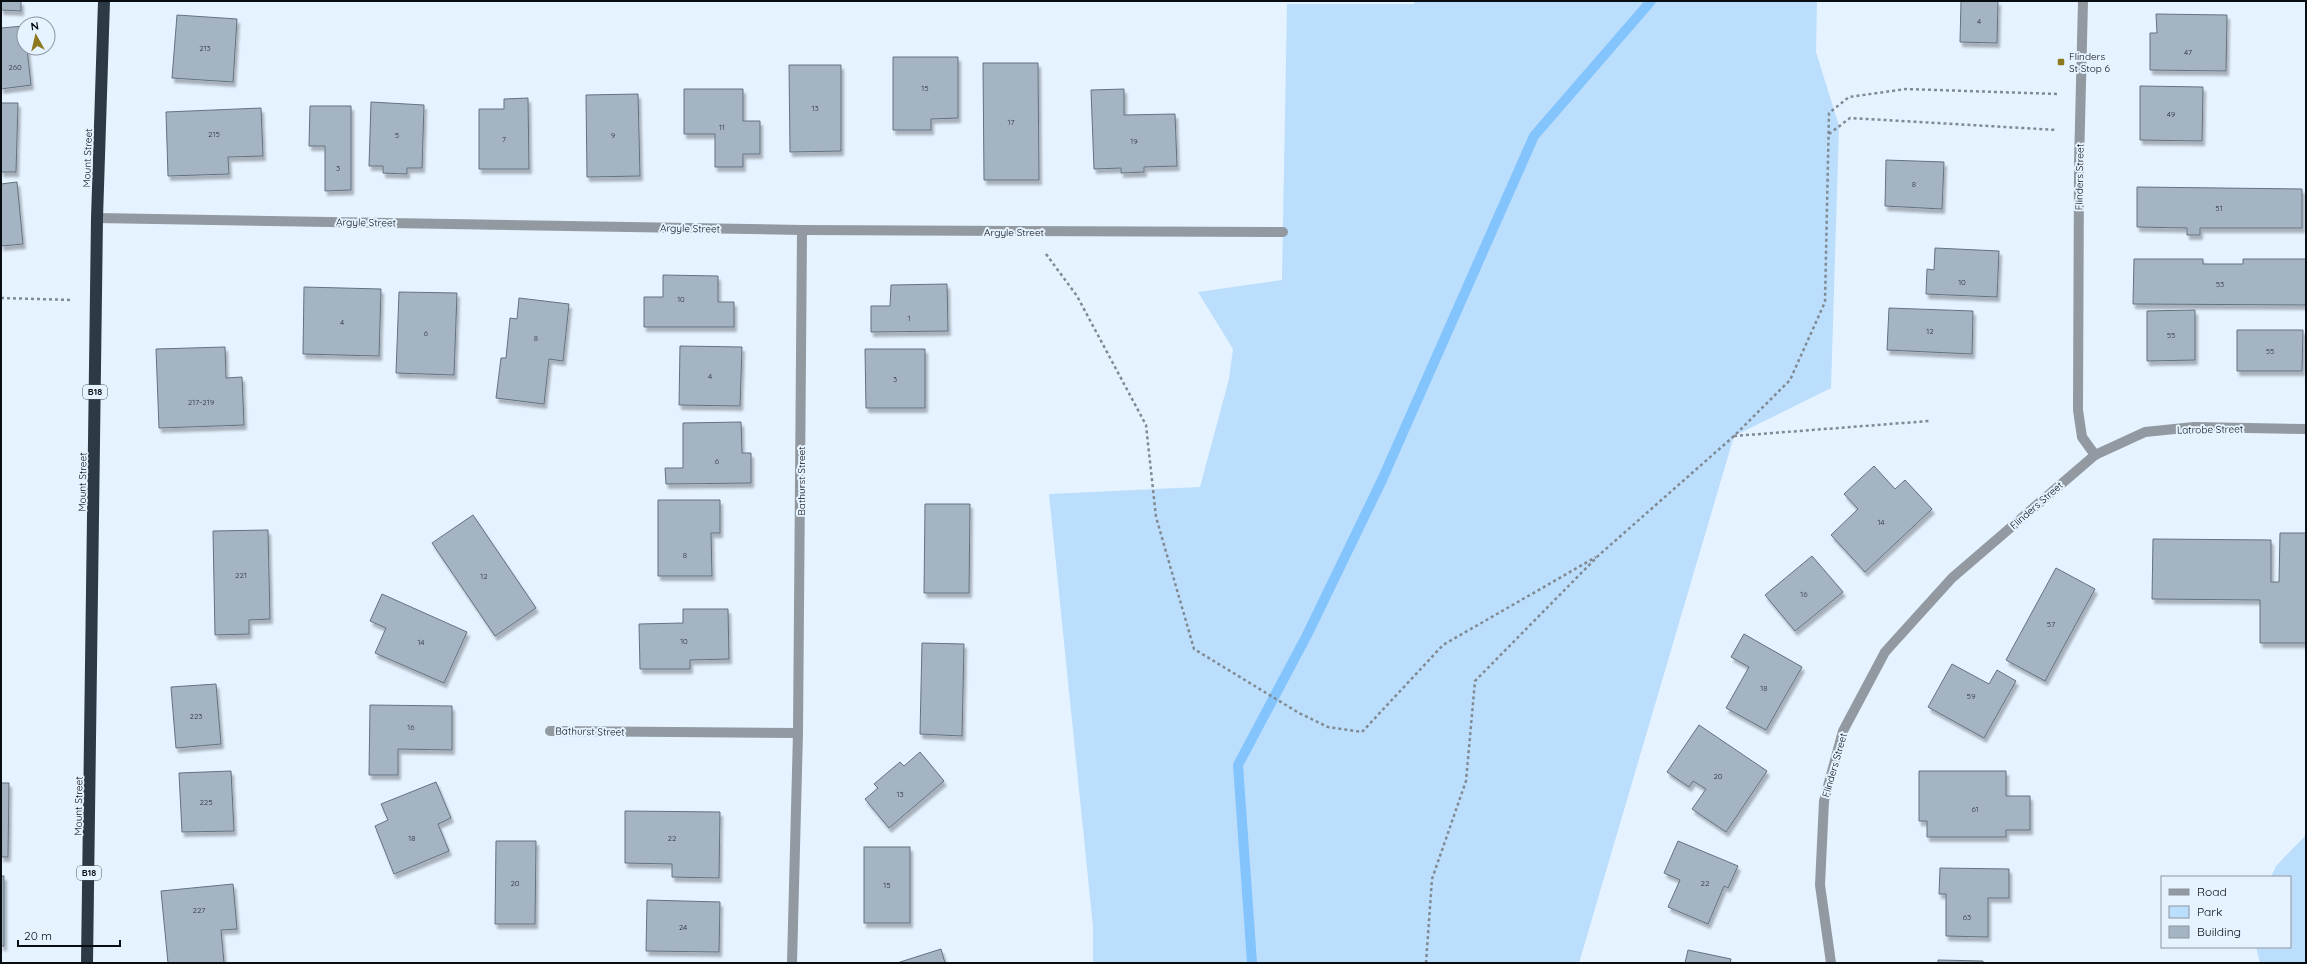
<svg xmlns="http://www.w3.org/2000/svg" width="2307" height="964" viewBox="0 0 2307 964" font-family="Quicksand,sans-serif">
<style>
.green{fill:#bbdefd}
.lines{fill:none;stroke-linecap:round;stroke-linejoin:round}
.stream{stroke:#84c4fc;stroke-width:10}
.building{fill:#a4b4c3;stroke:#63727f;filter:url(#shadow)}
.path{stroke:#808a93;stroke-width:2.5;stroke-dasharray:3 3;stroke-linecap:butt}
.street{stroke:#9299a0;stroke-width:10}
.highway{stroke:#2d3a46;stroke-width:12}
.poi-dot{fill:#8d791e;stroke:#e5f2ff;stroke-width:1.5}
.labels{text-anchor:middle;stroke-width:4;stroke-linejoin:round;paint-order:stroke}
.number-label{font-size:8px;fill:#2f373e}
.shield{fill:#e5f2ff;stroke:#4a5259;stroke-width:1}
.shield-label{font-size:9px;font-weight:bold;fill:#080d12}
.poi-label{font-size:10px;fill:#080d12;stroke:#e5f2ff;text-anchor:start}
.street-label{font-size:10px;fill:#080d12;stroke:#e5f2ff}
</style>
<defs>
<filter id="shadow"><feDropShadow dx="2.5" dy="4.5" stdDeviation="1" flood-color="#0004"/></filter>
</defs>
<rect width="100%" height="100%" fill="#e5f2ff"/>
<g class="green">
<polygon points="1415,1 1817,1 1816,52 1839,126 1831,388 1734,436 1579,963 1093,963 1093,927 1049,494 1200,487 1229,379 1233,349 1198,292 1282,280 1287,4 1414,4"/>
<polygon points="2306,835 2306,963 2260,963 2256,947 2290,947 2290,877 2271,877 2276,866"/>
</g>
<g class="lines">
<polyline class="stream" points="1252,963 1238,765 1307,635 1382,480 1534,136 1651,1"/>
</g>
<g class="building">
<polygon points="1,1 21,1 21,11 1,10"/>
<polygon points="1961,1 1998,1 1997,43 1960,42"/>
<polygon points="2156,14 2227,15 2226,71 2150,70 2150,33 2157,33"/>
<polygon points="177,15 237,19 233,82 172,78"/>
<polygon points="24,26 24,48 27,48 31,85 1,89 1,28"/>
<polygon points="893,57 958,57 958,118 931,119 931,130 893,130"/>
<polygon points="983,63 1038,63 1039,180 984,180"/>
<polygon points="789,65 841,65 841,151 790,152"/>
<polygon points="2140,86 2203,87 2202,141 2140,140"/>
<polygon points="684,89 743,89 743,121 760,121 760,154 743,154 743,167 715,167 715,134 684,134"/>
<polygon points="1124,89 1124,115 1175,114 1177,166 1144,167 1144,172 1121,173 1121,168 1094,169 1091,90"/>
<polygon points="638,94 640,176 587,177 586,95"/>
<polygon points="528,98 529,169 479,169 479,109 504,109 504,99"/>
<polygon points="371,102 424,105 422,168 407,168 407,174 383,173 383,166 369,166"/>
<polygon points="1,103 18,103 16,172 1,172"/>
<polygon points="310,106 351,106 351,190 325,191 325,146 309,146"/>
<polygon points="261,108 263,156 228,157 229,174 168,176 166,112"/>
<polygon points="1886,160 1944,162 1942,209 1885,206"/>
<polygon points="17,182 23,244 1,246 1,184"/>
<polygon points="2137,187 2302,189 2302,228 2200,228 2200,235 2187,235 2187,228 2137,227"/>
<polygon points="1935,248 1999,251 1997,297 1926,294 1927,269 1934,270"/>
<polygon points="2134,259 2203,259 2203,264 2243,264 2243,259 2306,259 2306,305 2133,304"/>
<polygon points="663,275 718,276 718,302 734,302 734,327 644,327 644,297 663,297"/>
<polygon points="947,284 948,331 871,332 871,306 890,306 891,285"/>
<polygon points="304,287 381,289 379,356 303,354"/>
<polygon points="399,292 457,293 454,375 396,373"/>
<polygon points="519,298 569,304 563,361 549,359 544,404 496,398 501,358 506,358 510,318 517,319"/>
<polygon points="1889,308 1973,311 1972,354 1887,350"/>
<polygon points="2195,310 2195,360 2147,361 2147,311"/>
<polygon points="2237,330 2303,330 2302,371 2237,371"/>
<polygon points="680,346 742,347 740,406 679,405"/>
<polygon points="225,347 226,378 242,377 244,425 159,428 156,349"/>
<polygon points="865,349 925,349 925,408 866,408"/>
<polygon points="741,422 742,453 751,453 751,483 666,484 665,468 683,468 683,423"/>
<polygon points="1874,466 1895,489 1905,480 1932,509 1865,572 1831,535 1858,509 1844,494"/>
<polygon points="658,500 720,500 720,533 711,533 712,576 658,576"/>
<polygon points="925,504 970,504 969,593 924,593"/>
<polygon points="473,515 536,608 495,636 432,543"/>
<polygon points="268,530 270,619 249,620 249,634 215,635 213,531"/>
<polygon points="2280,533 2306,533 2306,643 2260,643 2260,600 2152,599 2153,539 2271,540 2271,582 2279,582"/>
<polygon points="1812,556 1843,592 1795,631 1765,595"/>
<polygon points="2056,568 2095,589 2045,681 2006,660"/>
<polygon points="382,594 467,632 444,683 375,653 386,628 370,621"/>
<polygon points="683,609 728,609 729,659 690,660 690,669 640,669 639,624 683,623"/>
<polygon points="1744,634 1802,667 1766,730 1726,708 1749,667 1731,657"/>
<polygon points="922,643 964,644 962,736 920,734"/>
<polygon points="1952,664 1989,684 1997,670 2016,681 1984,738 1928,707"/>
<polygon points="216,684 221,744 176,748 171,687"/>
<polygon points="370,705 452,706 452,750 398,749 398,775 369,775"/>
<polygon points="1699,725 1767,771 1726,832 1692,809 1706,789 1693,781 1689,787 1667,772"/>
<polygon points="920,752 944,781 889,828 865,799 878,788 874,784 900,762 904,766"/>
<polygon points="231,771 234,831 182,832 179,773"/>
<polygon points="1919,771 2006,771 2006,796 2030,796 2030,830 2006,830 2006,837 1927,837 1927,821 1919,821"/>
<polygon points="436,782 451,818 438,824 449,851 394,874 375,826 388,820 381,804"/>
<polygon points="1,783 9,783 8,857 1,857"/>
<polygon points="625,811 720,812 719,878 672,877 672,864 625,863"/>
<polygon points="496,841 536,841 535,924 495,924"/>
<polygon points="1678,841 1738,866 1728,888 1724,886 1708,924 1668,907 1680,880 1664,873"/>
<rect x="864" y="847" width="46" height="76"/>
<polygon points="1940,868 2009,869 2009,898 1988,898 1988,937 1946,936 1946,894 1939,894"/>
<rect x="1" y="876" width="3" height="70"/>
<polygon points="233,884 237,929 221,930 224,963 168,963 161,891"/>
<polygon points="647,900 720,902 719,952 646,951"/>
<polygon points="941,949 945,963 897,963"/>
<polygon points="1688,950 1731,959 1730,963 1685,963"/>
<polygon points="1938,960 1983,961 1983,963 1938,963"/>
</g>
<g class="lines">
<g class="path">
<polyline points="1829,134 1850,118 2057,130"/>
<polyline points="1046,254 1077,296 1146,425 1156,517 1194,649 1299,713 1328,727 1362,732 1443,645 1596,557"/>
<polyline points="1,298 72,300"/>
<polyline points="1734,436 1929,421"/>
<polyline points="1426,963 1432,879 1466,781 1475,681 1599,555 1734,436 1790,380 1825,302 1829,113 1849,97 1906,89 2058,94"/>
</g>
<g class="street">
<polyline points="97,218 802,230 1283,232"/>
<polyline points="2095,455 2145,432 2194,427 2306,429"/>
<polyline points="550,731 798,733"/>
<polyline points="792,963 798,733 802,230"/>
<polyline points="1831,963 1820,885 1824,801 1843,731 1885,652 1952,578 2095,455 2082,437 2078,410 2079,164 2083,1"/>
</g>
<polyline class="highway" points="87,963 97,218 104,1"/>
</g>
<rect class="poi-dot" x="2057" y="58" width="8" height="8" rx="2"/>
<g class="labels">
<g class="number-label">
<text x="1979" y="24">4</text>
<text x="205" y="51">213</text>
<text x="2188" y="55">47</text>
<text x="15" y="70">260</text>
<text x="925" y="91">15</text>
<text x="815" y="111">13</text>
<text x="2171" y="117">49</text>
<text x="1011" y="125">17</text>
<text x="722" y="130">11</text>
<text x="214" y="137">215</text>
<text x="397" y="138">5</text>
<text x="613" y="138">9</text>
<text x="504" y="142">7</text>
<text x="1134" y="144">19</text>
<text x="338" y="171">3</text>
<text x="1914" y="187">8</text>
<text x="2219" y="211">51</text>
<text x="1962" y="285">10</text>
<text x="2220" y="287">53</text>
<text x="681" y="302">10</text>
<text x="909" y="321">1</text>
<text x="342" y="325">4</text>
<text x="1930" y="334">12</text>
<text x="426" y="336">6</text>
<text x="2171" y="338">55</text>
<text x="536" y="341">8</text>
<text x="2270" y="354">55</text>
<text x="710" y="379">4</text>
<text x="895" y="382">3</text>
<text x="201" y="405">217-219</text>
<text x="717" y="464">6</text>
<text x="1881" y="525">14</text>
<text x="685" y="558">8</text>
<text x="241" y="578">221</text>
<text x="484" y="579">12</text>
<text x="1804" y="597">16</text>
<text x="2051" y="627">57</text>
<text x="684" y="644">10</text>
<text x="421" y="645">14</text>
<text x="1764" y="691">18</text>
<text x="1971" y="699">59</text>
<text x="196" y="719">223</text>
<text x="411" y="730">16</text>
<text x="1718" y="779">20</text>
<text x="900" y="797">13</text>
<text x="206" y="805">225</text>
<text x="1975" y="812">61</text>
<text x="412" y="841">18</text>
<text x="672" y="841">22</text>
<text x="515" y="886">20</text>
<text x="1705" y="886">22</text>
<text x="887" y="888">15</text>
<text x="199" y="913">227</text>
<text x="1967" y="920">63</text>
<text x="683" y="930">24</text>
</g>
<g class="shield">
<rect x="83" y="385" width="24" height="14" rx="3"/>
<rect x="77" y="866" width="24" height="14" rx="3"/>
</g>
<g class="shield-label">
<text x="95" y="395">B18</text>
<text x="89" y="876">B18</text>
</g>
<g class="poi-label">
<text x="2069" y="60">Flinders<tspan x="2069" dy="12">St Stop 6</tspan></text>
</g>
<g class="street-label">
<text transform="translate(87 158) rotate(-88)" y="4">Mount Street</text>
<text transform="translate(2079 177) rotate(-89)" y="4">Flinders Street</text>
<text transform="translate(366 222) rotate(1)" y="4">Argyle Street</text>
<text transform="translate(690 228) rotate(1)" y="4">Argyle Street</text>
<text x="1014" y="236">Argyle Street</text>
<text transform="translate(2210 429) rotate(-1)" y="4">Latrobe Street</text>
<text transform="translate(801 481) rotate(-90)" y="4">Bathurst Street</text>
<text transform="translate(82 482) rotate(-89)" y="4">Mount Street</text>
<text transform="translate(2036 505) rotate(-41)" y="4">Flinders Street</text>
<text transform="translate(590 731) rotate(1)" y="4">Bathurst Street</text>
<text transform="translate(1834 765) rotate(-74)" y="4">Flinders Street</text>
<text transform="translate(78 806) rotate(-89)" y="4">Mount Street</text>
</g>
</g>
<rect width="2307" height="964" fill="none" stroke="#080d12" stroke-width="4"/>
<rect x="2161" y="876" width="130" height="72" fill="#e5f2ff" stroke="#8d96a0"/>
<rect x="2169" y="889" width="20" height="6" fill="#9299a0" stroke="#8d96a0"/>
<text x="2197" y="896" font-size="12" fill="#080d12">Road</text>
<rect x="2169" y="906" width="20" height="12" fill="#bbdefd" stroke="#8d96a0"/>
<text x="2197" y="916" font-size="12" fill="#080d12">Park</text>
<rect x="2169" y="926" width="20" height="12" fill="#a4b4c3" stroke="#8d96a0"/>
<text x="2197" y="936" font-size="12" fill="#080d12">Building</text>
<g transform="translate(36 36) rotate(352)"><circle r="19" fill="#e5f2ff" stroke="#8d96a0"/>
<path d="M0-3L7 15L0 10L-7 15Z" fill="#8d791e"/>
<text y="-6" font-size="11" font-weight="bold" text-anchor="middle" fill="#080d12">N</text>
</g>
<path d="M18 940v6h102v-6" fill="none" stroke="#080d12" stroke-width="2"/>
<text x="24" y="940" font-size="12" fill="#080d12" stroke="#e5f2ff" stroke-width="3" paint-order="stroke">20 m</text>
</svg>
